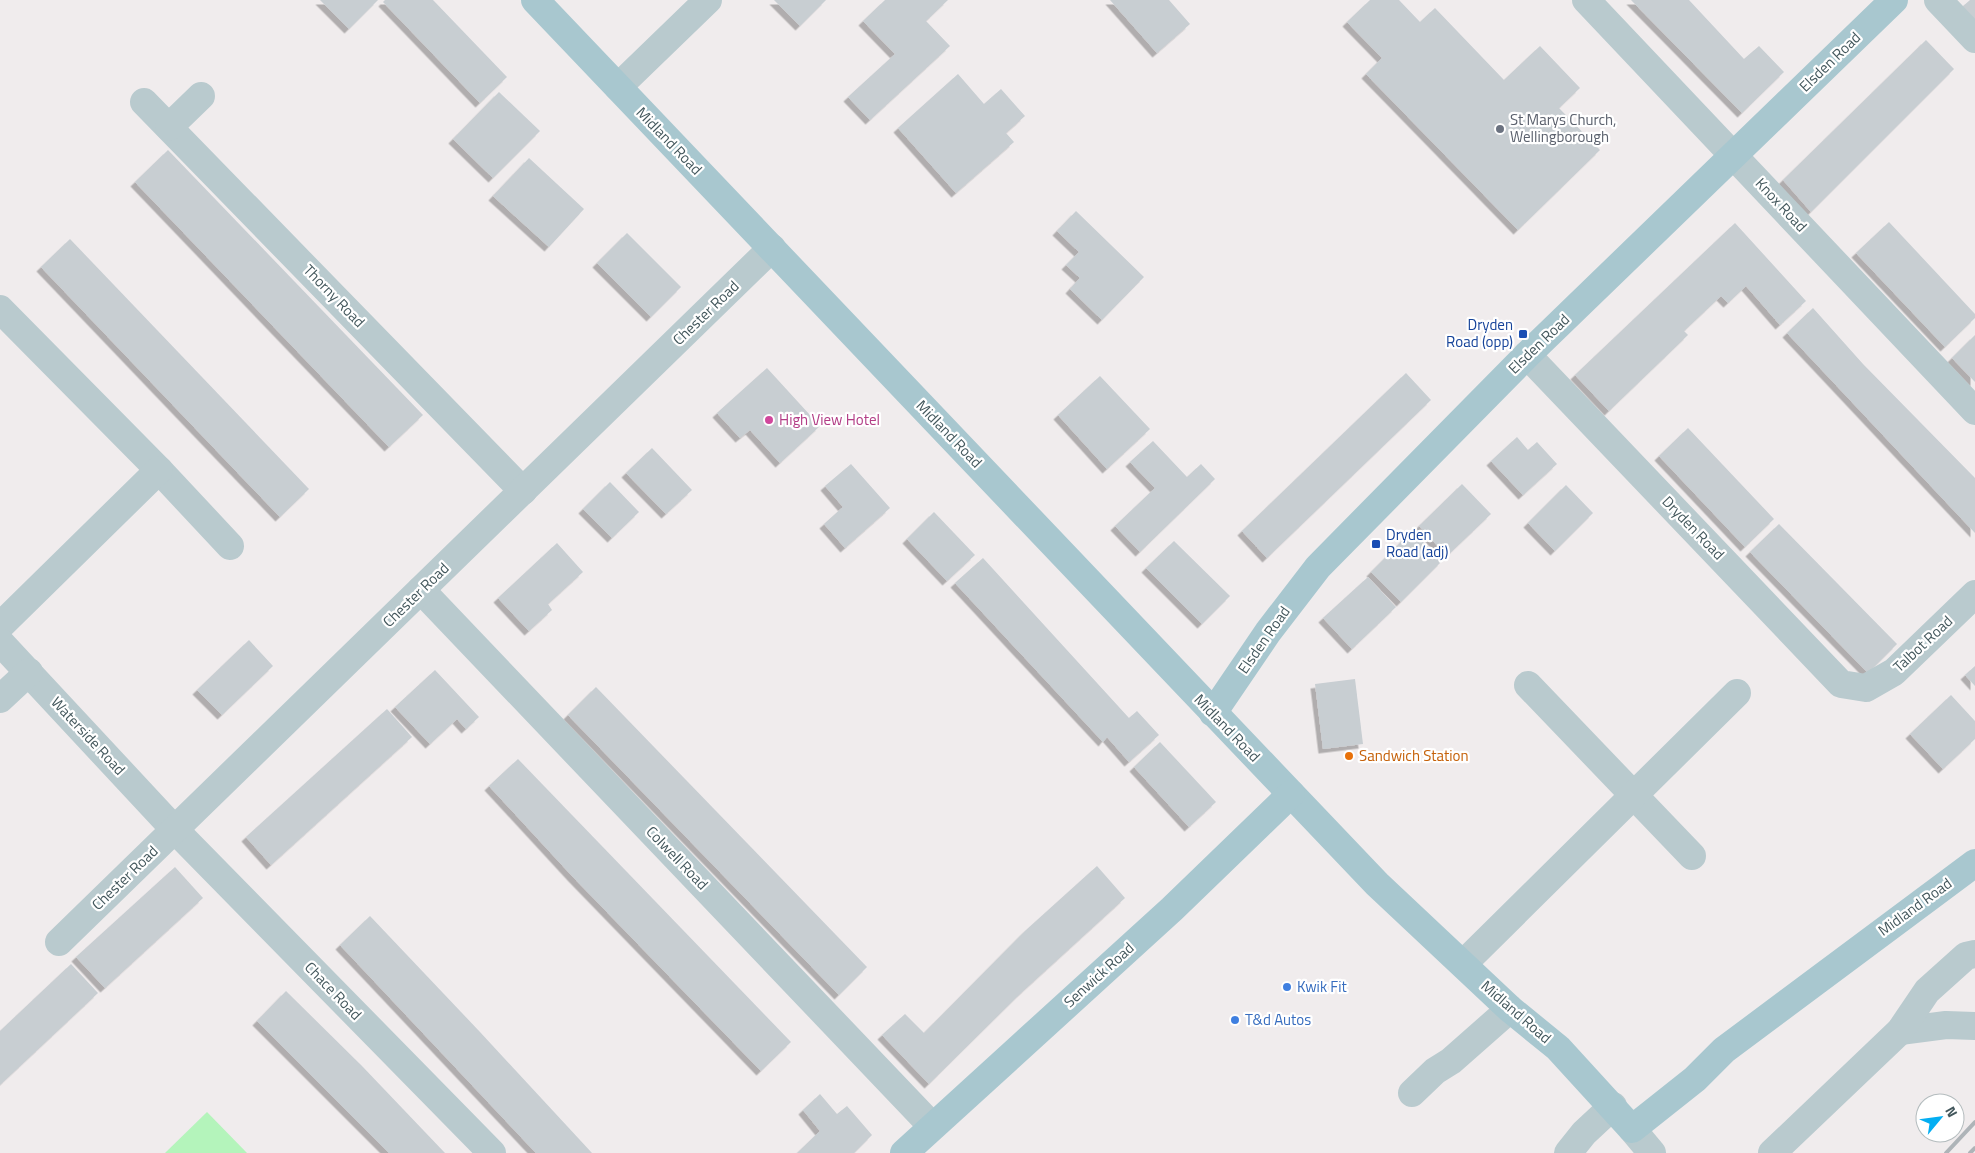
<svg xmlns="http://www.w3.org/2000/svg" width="1975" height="1153" viewBox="0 0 1975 1153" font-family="'Titillium Web',sans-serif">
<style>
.green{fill:#b4f4bb}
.building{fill:#c8ced2;filter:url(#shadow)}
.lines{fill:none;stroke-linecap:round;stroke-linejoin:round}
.minor{stroke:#b9cace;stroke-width:28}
.major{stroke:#a8c7cf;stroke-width:28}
.rail{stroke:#aeb4b8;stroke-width:4}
.worship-dot{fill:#6b7280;stroke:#fff;stroke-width:2}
.transit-dot{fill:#1a4fb4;stroke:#fff;stroke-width:2}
.hotel-dot{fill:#d1479c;stroke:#fff;stroke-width:2}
.food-dot{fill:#e8710a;stroke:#fff;stroke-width:2}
.shop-dot{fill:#3f7fe0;stroke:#fff;stroke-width:2}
.labels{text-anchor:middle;stroke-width:4.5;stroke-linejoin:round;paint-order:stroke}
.street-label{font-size:15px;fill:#43575c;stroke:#fff}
.worship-label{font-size:15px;fill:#5b616d;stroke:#fff;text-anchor:start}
.transit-label{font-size:15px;fill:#164399;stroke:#fff;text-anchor:end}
.hotel-label{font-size:15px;fill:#b23c85;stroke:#fff;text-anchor:start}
.food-label{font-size:15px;fill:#c56008;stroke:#fff;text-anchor:start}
.shop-label{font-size:15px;fill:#366cbe;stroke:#fff;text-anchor:start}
</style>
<defs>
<filter id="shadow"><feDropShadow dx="-4.5" dy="4.5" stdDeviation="0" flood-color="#0004"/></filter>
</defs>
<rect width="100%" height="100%" fill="#f0eced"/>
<polygon class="green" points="207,1112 247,1153 165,1153"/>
<g class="building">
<polygon points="320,0 378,0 349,29"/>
<polygon points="385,0 433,0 507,77 480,103 383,2"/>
<polygon points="774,0 826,0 800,26"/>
<polygon points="885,0 948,0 926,21 950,46 870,120 848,97 895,54 863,21"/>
<polygon points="1110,0 1169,0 1190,24 1157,53"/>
<polygon points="1370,0 1399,0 1420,22 1435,8 1504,80 1540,46 1580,88 1559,108 1600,150 1518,230 1366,74 1382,58 1347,22"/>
<polygon points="1631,0 1689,0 1744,59 1759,46 1784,72 1742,113"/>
<polygon points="1970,0 1975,0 1975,21 1962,7"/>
<polygon points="1926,40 1954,69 1811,212 1783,180"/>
<polygon points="958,74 984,104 1001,89 1025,116 1006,133 1014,142 956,193 898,128"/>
<polygon points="499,92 540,131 493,178 453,139"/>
<polygon points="168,150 423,415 389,447 135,182"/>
<polygon points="529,158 584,209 549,247 493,196"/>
<polygon points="1076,211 1144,277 1102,320 1070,289 1080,278 1066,265 1079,252 1057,231"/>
<polygon points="1889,222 1975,314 1975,318 1945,347 1856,253"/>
<polygon points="1735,223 1806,301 1780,325 1746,286 1728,303 1721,296 1684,331 1688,335 1609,411 1575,375"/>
<polygon points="627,233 681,287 651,317 597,263"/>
<polygon points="70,239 309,489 280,517 41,267"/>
<polygon points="1813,308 1863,364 1975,478 1975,533 1787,333"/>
<polygon points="1975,335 1975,382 1952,358"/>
<polygon points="767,368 820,426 780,463 750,430 740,438 717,413"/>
<polygon points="1406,373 1431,400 1267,558 1242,531"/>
<polygon points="1100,376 1150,429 1107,469 1058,415"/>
<polygon points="1688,428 1774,519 1745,547 1659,456"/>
<polygon points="1517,437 1528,450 1537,442 1557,464 1523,495 1491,461"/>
<polygon points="1153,441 1187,477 1201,464 1215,479 1140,552 1115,526 1155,488 1130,462"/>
<polygon points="652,448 692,490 666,514 626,473"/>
<polygon points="851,464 890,508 845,548 824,524 843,507 825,486"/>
<polygon points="610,482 639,512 612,538 583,509"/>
<polygon points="1462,484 1491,514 1447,556 1419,526"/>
<polygon points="1566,485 1593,513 1555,551 1528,523"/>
<polygon points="934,512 975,555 947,581 907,539"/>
<polygon points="1779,524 1897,644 1868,673 1750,552"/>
<polygon points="1412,531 1442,561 1401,602 1371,572"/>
<polygon points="1174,541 1230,596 1202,624 1146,568"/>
<polygon points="557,543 583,572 548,604 552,610 529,631 498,598"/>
<polygon points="983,558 1129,718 1137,711 1159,735 1129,762 1107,737 1103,742 955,583"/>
<polygon points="1368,577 1396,607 1352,649 1323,618"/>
<polygon points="249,640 273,666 222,715 197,690"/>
<polygon points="1975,666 1975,686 1965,675"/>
<polygon points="435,670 479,717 466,729 457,719 430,744 395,707"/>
<polygon points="1355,679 1363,744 1323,749 1315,684"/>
<polygon points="596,687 867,967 839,995 568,715"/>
<polygon points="1951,695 1975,721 1975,739 1943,769 1910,734"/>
<polygon points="387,709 412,737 271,865 246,837"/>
<polygon points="1160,742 1216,802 1189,827 1134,767"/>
<polygon points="518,759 791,1042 761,1071 573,877 489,786"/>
<polygon points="1097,866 1125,898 1021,993 929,1084 882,1035 905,1014 924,1033 1025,931"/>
<polygon points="175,867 203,898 105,988 76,957"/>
<polygon points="370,916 480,1032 592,1153 536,1153 340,945"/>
<polygon points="71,964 98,993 0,1085 0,1031"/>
<polygon points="286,991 362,1066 445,1153 389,1153 257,1021"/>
<polygon points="820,1094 837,1114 847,1106 872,1135 854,1153 797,1153 820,1131 803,1110"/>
</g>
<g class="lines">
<g class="minor">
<polyline points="1586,0 1975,411"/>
<polyline points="1938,0 1975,39"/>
<polyline points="618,87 708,0"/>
<polyline points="144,102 523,491"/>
<polyline points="169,127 201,96"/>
<polyline points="0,309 159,470 230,546"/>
<polyline points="1527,355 1841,684 1866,688 1894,672 1975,594"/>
<polyline points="421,590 932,1126"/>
<polyline points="0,626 159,470"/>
<polyline points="0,642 175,830 492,1153"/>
<polyline points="1528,685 1692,856"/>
<polyline points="0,699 29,672"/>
<polyline points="59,942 772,248"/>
<polyline points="1463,964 1737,693"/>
<polyline points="1900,1031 1946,1025 1975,1026"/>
<polyline points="1412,1093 1435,1071 1451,1061 1510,1009"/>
<polyline points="1632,1129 1652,1153"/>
<polyline points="1568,1153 1584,1133 1613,1106"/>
<polyline points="1772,1153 1900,1031 1927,991 1966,956 1975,954"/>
</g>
<g class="major">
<polyline points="535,0 1377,884 1510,1009 1558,1048 1632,1129 1695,1079 1724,1050 1975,863"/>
<polyline points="1213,713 1268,632 1318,567 1527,355 1894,0"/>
<polyline points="904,1153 1172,909 1291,794"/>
</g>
<g class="rail">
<polyline points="1946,1153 1975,1122"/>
<polyline points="1970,1153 1975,1148"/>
</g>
</g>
<circle class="worship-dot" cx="1500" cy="129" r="5"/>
<g class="transit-dot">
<rect x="1518" y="329" width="10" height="10" rx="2.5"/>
<rect x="1371" y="539" width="10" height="10" rx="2.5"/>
</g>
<circle class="hotel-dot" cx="769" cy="420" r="5"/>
<circle class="food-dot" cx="1349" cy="756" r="5"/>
<g class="shop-dot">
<circle cx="1287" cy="987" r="5"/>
<circle cx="1235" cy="1020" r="5"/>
</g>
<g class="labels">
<g class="street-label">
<text transform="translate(1830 62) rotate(-44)" y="5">Elsden Road</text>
<text transform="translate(669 141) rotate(46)" y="5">Midland Road</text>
<text transform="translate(1781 205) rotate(47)" y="5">Knox Road</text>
<text transform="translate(334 296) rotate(46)" y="5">Thorny Road</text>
<text transform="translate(706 313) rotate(-44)" y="5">Chester Road</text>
<text transform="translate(1539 344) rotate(-44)" y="5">Elsden Road</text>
<text transform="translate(949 434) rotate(46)" y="5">Midland Road</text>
<text transform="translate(1693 528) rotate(46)" y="5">Dryden Road</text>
<text transform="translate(416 595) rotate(-44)" y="5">Chester Road</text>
<text transform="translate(1264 640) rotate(-55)" y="5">Elsden Road</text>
<text transform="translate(1923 644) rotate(-43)" y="5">Talbot Road</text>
<text transform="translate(1227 728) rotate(46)" y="5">Midland Road</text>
<text transform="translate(88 736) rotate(47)" y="5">Waterside Road</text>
<text transform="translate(677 858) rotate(46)" y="5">Colwell Road</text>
<text transform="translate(125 878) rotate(-44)" y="5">Chester Road</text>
<text transform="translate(1915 907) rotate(-36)" y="5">Midland Road</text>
<text transform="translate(1099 975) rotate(-42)" y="5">Senwick Road</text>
<text transform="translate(333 991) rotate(46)" y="5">Chace Road</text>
<text transform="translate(1516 1012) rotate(41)" y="5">Midland Road</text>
</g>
<g class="worship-label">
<text x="1510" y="125">St Marys Church,<tspan x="1510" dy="17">Wellingborough</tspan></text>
</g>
<g class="transit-label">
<text x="1513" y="330">Dryden<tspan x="1513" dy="17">Road (opp)</tspan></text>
<text x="1386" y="540" text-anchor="start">Dryden<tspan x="1386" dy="17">Road (adj)</tspan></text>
</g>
<g class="hotel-label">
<text x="779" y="425">High View Hotel</text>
</g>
<g class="food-label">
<text x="1359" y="761">Sandwich Station</text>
</g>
<g class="shop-label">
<text x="1297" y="992">Kwik Fit</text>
<text x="1245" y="1025">T&amp;d Autos</text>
</g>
</g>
<g transform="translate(1940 1118) rotate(61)"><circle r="24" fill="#ffffff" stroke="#b4bcbe"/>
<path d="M0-4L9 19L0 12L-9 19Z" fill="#04aef2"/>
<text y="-8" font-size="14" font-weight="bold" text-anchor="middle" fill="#43575c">N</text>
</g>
</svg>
